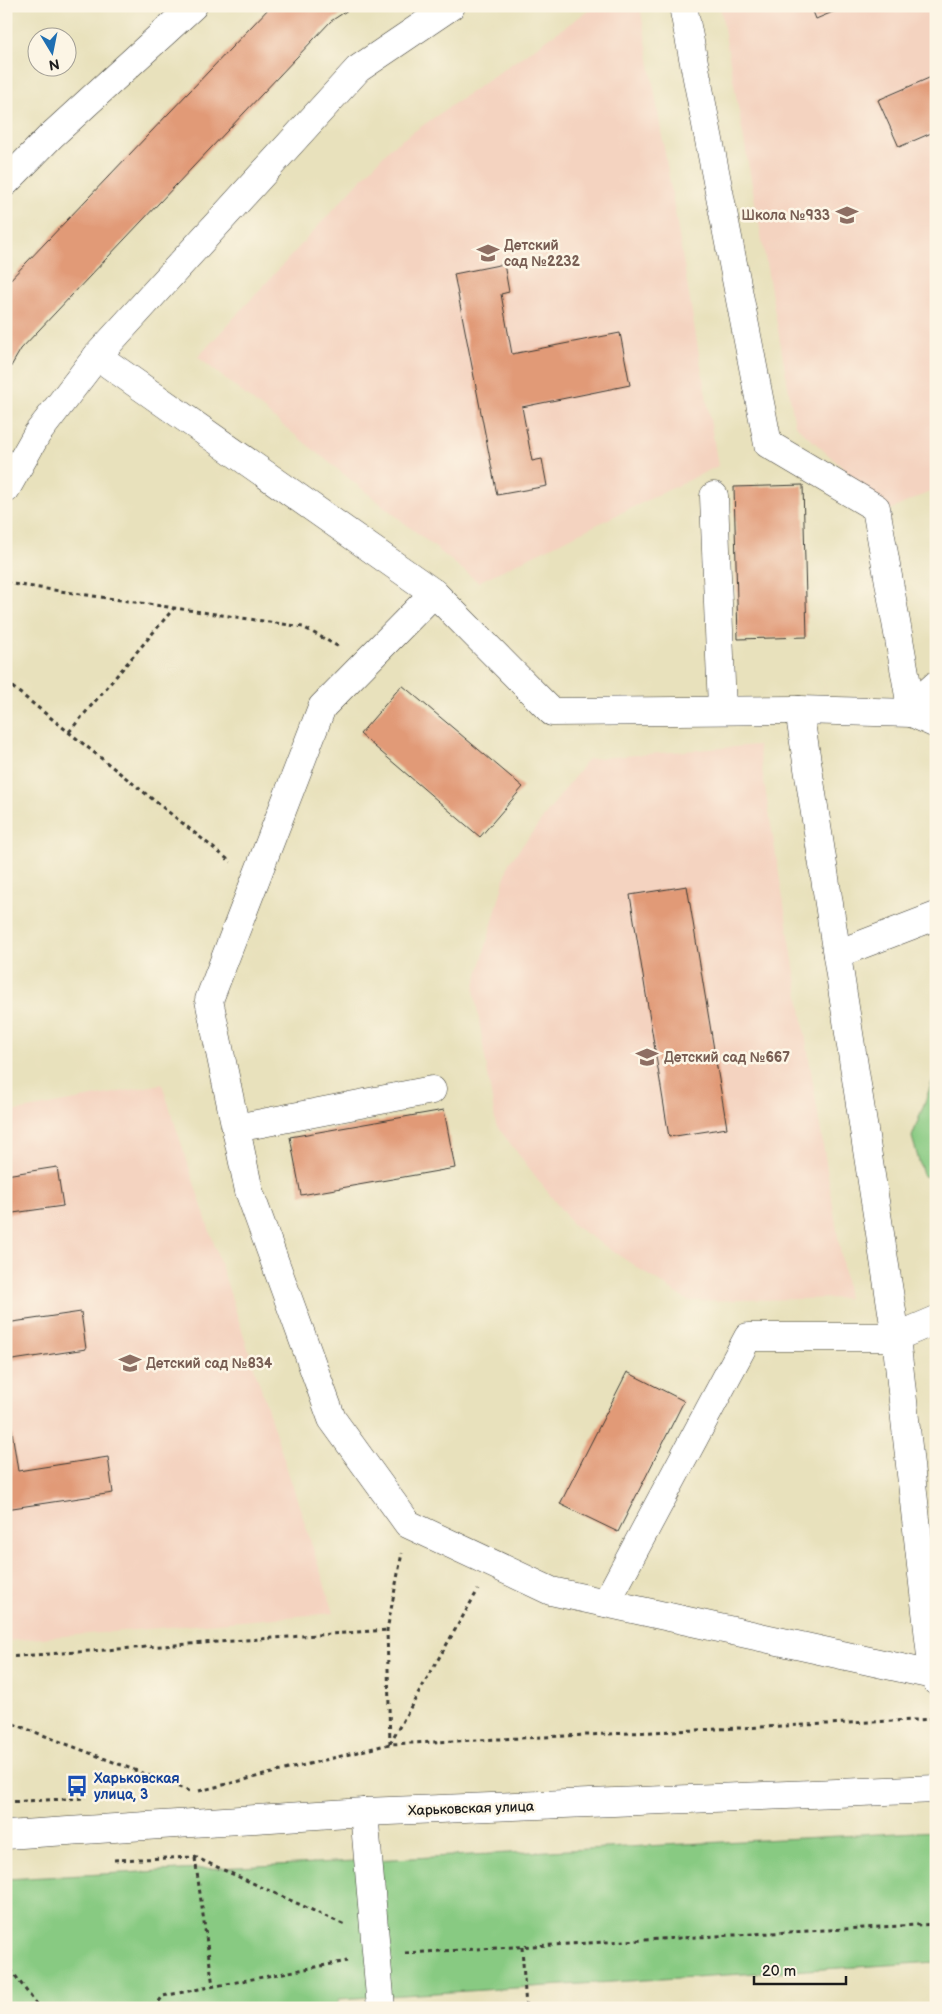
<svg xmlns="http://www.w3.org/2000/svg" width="942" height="2014" viewBox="0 0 942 2014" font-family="'Balsamiq Sans',sans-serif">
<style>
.built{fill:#f4d3c0}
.green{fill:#88ca82;stroke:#52734f}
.building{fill:#e19a77}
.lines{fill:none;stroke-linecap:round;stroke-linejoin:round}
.minor-casing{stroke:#3b3a34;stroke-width:29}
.path{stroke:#3b3a34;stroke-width:3;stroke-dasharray:4 4;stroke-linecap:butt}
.minor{stroke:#fff;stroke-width:28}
.labels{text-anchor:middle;stroke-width:5;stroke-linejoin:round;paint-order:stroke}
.education-label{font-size:14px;font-weight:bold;fill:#785e54;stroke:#fcf5e5;text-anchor:start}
.transit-label{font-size:14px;font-weight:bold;fill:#164399;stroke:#fcf5e5;text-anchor:start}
.street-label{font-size:14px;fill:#1c1c1c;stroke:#fcf5e5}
</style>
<rect width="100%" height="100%" fill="#fcf5e5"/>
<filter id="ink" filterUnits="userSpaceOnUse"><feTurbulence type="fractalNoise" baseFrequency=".02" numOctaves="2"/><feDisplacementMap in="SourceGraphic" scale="10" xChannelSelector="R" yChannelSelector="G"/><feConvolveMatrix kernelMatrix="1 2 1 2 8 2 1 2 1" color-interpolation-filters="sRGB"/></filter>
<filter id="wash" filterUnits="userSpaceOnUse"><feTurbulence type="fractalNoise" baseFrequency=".0096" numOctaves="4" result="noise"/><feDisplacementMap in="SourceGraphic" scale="20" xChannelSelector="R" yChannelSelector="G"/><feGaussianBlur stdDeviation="1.12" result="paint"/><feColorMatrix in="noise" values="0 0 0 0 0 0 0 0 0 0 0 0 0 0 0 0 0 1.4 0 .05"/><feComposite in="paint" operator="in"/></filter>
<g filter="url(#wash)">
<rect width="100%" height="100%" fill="#e8e1bc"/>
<g class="built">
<polygon points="595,6 640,6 718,466 478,582 198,357 390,148"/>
<polygon points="720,6 936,6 936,489 890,510 795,425"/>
<polygon points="758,745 848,1298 688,1301 573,1225 496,1125 474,989 509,863 588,759"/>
<polygon points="162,1084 334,1613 6,1641 6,1113"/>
</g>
<g class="green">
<polygon points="936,1071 936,1181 923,1175 912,1137"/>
<polygon points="936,1831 936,1962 338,1999 338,2008 6,2008 6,1879"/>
</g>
<g id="blocks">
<g class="building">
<polygon points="271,6 354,6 331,21 21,349 6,375 6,284"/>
<polygon points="811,6 847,6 816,19"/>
<polygon points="936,75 936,131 899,147 878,100"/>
<polygon points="504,264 509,292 501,294 512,354 620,333 630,385 522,407 532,461 542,459 547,486 497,495 454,274"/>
<polygon points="803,485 807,637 738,639 734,487"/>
<polygon points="402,685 523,787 480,837 360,734"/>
<polygon points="687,886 727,1128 669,1137 630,895"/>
<polygon points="444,1110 455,1168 301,1195 290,1137"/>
<polygon points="57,1167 63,1206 6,1214 6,1175"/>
<polygon points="81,1312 86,1349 6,1361 6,1323"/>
<polygon points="627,1372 684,1401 618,1532 560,1504"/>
<polygon points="7,1399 18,1471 108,1457 113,1493 6,1509"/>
</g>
</g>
</g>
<g filter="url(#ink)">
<use href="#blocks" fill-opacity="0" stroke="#3b3a34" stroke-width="1"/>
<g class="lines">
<g class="minor-casing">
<g id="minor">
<polyline points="683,6 768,444 876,508 912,713 799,710 896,1337 933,1675 936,1681"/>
<polyline points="6,182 51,136 193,6"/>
<polyline points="97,356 434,593"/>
<polyline points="6,489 37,434 97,356 358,69 451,6"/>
<polyline points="714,496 722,710"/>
<polyline points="911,708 936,685"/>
<polyline points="799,710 552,712 434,593 322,707 209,1000 249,1191 332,1419 408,1524 551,1591 933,1675"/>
<polyline points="912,713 936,724"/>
<polyline points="837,954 936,916"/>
<polyline points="236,1128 432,1090"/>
<polyline points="606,1603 748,1337 896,1337 936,1320"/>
<polyline points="364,1812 381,2008"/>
<polyline points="6,1835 364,1812 936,1789"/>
</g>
</g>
<g class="path">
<polyline points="6,583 303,627 339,647"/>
<polyline points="6,682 231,862"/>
<polyline points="69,732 174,608"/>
<polyline points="6,1657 387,1630"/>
<polyline points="6,1721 192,1792"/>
<polyline points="390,1743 478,1590"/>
<polyline points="390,1744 387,1630 402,1553"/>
<polyline points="199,1791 390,1744 936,1719"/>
<polyline points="6,1802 86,1798"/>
<polyline points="195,1858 213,1986"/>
<polyline points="114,1860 195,1857 345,1925"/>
<polyline points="522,1947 526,2008"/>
<polyline points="405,1953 936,1924"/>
<polyline points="6,1963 39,2008"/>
<polyline points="154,2008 163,1996 347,1961"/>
</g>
<use href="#minor" class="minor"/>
</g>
</g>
<defs>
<g id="school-bare" transform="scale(1.725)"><path d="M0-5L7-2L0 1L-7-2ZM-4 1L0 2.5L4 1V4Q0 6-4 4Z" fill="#8d6e63" stroke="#fcf5e5" stroke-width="2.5" paint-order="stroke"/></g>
<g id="bus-bare" transform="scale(1.725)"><path d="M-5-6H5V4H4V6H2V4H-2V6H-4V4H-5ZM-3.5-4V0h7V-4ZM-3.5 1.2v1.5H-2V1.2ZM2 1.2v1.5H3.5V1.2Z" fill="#1a4fb4" stroke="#fcf5e5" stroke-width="2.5" paint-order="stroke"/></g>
</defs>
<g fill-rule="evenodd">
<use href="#school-bare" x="847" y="215"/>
<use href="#school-bare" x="488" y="253"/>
<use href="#school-bare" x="647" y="1057"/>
<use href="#school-bare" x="130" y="1363"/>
<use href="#bus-bare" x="77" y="1786"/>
</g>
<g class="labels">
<g class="education-label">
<text x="830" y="220" text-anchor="end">Школа №933</text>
<text x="504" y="250">Детский<tspan x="504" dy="16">сад №2232</tspan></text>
<text x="664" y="1062">Детский сад №667</text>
<text x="146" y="1368">Детский сад №834</text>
</g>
<g class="transit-label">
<text x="94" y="1783">Харьковская<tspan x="94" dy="16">улица, 3</tspan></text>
</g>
<g class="street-label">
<text transform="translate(471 1808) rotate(-2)" y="5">Харьковская улица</text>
</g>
</g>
<rect width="942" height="2014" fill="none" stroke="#fcf5e5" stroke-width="25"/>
<g transform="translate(52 52) rotate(170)"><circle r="24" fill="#fcf5e5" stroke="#a29e95"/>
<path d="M0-4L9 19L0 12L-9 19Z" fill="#1f6fb2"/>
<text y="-8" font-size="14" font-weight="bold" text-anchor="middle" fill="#1c1c1c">N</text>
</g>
<path d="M754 1976v8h92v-8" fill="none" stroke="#1c1c1c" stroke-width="2.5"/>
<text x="762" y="1976" font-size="15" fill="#1c1c1c" stroke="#fcf5e5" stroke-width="4" paint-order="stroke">20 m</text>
</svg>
